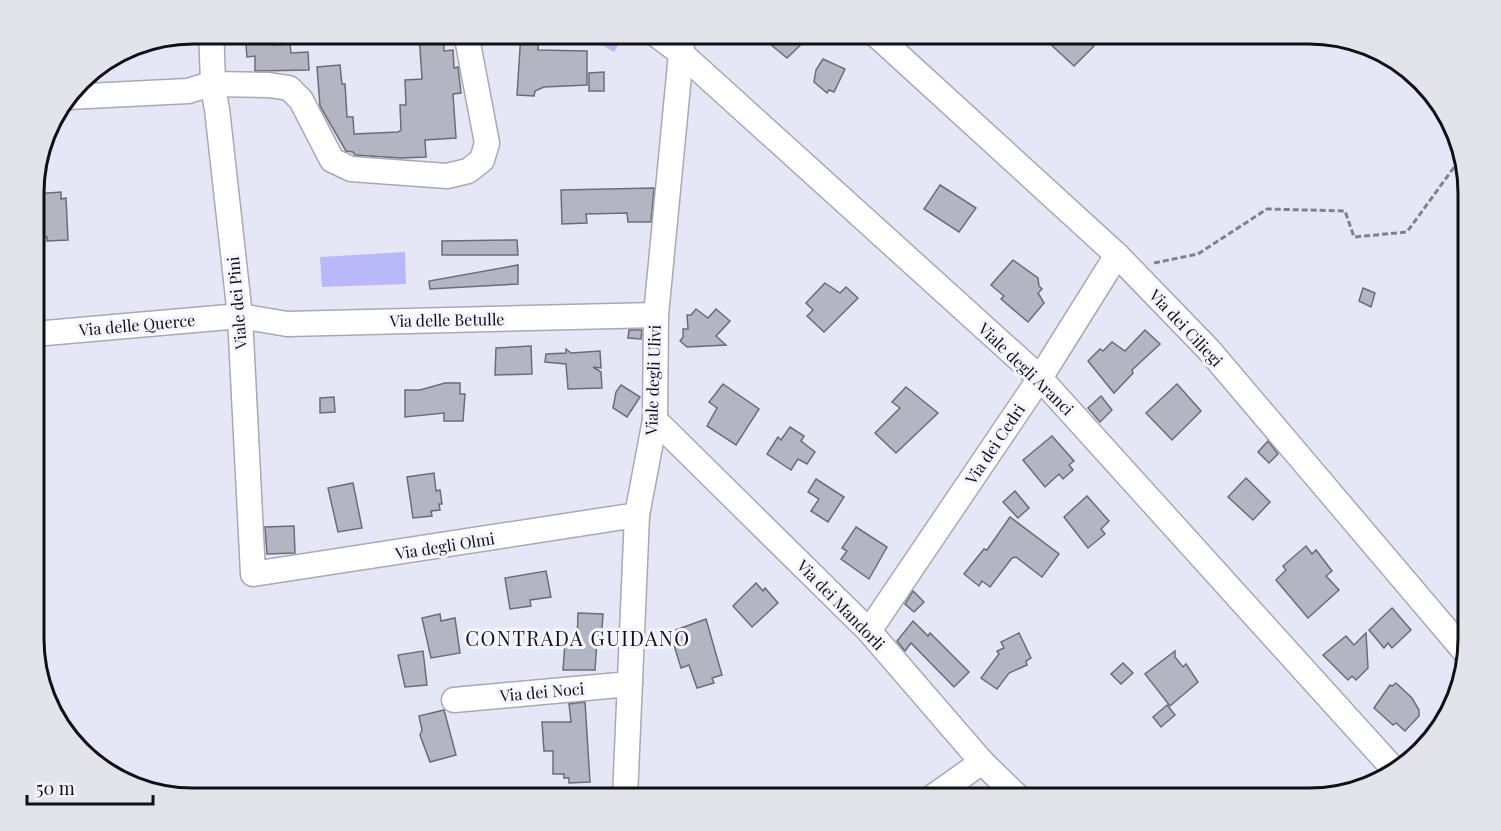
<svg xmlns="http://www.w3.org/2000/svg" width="1501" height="831" viewBox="0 0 1501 831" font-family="'Playfair Display',serif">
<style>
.water{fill:#b9b9f9}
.building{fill:#b4b5c3;stroke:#6b6c78;stroke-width:1.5}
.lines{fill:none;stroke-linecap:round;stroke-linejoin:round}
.minor-casing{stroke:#a8a8b6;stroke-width:27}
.path{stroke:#80818b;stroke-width:3;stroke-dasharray:6 3;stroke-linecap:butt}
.minor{stroke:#fff;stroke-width:24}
.labels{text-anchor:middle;stroke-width:6;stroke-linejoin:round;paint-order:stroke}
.street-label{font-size:16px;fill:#101015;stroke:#f4f5fe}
.quarter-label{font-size:20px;letter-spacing:1.5px;fill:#101015;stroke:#f4f5fe}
.rim{fill:none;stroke:#101015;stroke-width:3}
</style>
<rect width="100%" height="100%" fill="#e6e7f6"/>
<g class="water">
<polygon points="596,33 608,33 621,40 614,52 592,39"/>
<polygon points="405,252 406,284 322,287 320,257"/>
</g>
<g class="building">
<polygon points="245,33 272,33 273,45 290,44 291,53 308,52 309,70 255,71 255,56 247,57"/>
<polygon points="419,33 443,33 444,51 453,50 454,68 458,67 461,93 453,94 456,138 425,140 426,157 401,158 355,155 353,152 346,151 320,106 317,67 340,65 342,84 345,84 347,117 353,117 354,134 398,132 401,130 400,105 406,105 405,80 422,79"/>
<polygon points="521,33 539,33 538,50 587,51 587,85 544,87 535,91 534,96 517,95"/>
<polygon points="780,33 813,33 787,58 770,44"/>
<polygon points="1054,33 1079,33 1094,46 1074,66 1047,41"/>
<polygon points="823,59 845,69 834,92 829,90 827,93 814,82 816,70"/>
<polygon points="604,72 604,91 589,91 589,73"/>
<polygon points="940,185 976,208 959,232 924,209"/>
<polygon points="654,188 651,222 628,222 627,213 586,214 587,223 562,224 561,190"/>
<polygon points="61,192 61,199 66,198 68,240 47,241 47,237 34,238 34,194"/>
<polygon points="517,240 518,255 442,255 442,241"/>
<polygon points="1013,260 1038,278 1039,286 1042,289 1038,293 1044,303 1028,322 1001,299 1004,296 991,285"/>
<polygon points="518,265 518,284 430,289 429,281"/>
<polygon points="825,283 840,293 846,287 858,298 824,332 807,316 813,310 806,303"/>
<polygon points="1363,288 1375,293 1371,307 1359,301"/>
<polygon points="696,309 708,318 716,309 730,321 716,336 726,345 687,347 680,341 683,337 683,329 688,329 687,315 691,315"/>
<polygon points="629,330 642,330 641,339 628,338"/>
<polygon points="1145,330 1160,344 1132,370 1133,373 1114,393 1088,361 1100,349 1103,351 1112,342 1125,351"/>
<polygon points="531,346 532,374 495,375 496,348"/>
<polygon points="566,349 571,353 600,351 601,368 593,367 601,372 602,388 568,389 566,364 545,362 546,354 566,353"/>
<polygon points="445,383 460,383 460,394 465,394 463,421 444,421 444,413 405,417 405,390 420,390"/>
<polygon points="723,384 759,409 736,445 707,426 717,408 709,402"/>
<polygon points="1177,384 1201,411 1172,440 1146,413"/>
<polygon points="621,385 640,397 627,417 613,408 616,392"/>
<polygon points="906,387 938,413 896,453 875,433 900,408 892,402"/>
<polygon points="1101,396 1112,410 1100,422 1088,408"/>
<polygon points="334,397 335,412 320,413 320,398"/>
<polygon points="790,427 804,436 801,441 815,452 807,464 798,459 791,470 767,454 778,437 781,440"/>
<polygon points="1052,436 1074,461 1069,465 1073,470 1063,479 1059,474 1045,487 1023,460"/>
<polygon points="1268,441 1278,454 1269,463 1258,452"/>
<polygon points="434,473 436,491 440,490 442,504 439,504 440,510 431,511 432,516 413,518 407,477"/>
<polygon points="1246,478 1270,502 1253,520 1228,497"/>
<polygon points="816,479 844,497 828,522 811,511 819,499 808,492"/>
<polygon points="353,483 362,528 338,532 328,488"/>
<polygon points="1015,491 1029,508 1018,518 1003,502"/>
<polygon points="1087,496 1109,521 1101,529 1105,534 1088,548 1064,517"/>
<polygon points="1010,517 1059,554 1042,577 1016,557 1012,558 990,587 982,581 979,586 964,574 984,549 987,550"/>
<polygon points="294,526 295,553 267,554 265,527"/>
<polygon points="856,527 887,547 869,579 841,559 847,551 842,548"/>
<polygon points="1306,546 1312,554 1316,550 1332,571 1326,576 1339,590 1308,618 1276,580 1286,570 1283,566"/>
<polygon points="546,571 551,597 530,600 531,606 510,609 505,578"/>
<polygon points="756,583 763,591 765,588 778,603 752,627 733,606"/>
<polygon points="913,591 924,602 914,612 905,604"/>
<polygon points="1392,608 1411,630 1392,648 1388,643 1384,648 1369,630"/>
<polygon points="578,613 603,614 601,642 597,641 595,670 563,670 565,643 577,644"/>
<polygon points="440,614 441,621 455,618 460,653 431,658 422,618"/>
<polygon points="706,619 722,675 712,678 714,683 697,688 689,665 681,668 670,632"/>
<polygon points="913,621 928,636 930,633 969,672 954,687 911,643 905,651 897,641"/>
<polygon points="1019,633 1031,658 1026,661 1027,665 1009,673 997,689 981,678 999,654 997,651 1004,648 1001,642"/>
<polygon points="1366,633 1368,668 1356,680 1352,676 1348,680 1323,655 1346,636 1354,645"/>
<polygon points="423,651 427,685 405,687 398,655"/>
<polygon points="1175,651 1175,657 1183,667 1186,664 1198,682 1170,706 1145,674"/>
<polygon points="1123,663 1133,673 1121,684 1111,674"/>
<polygon points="1396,683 1412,698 1419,710 1419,716 1405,731 1396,723 1393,725 1374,708 1390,685 1392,686"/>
<polygon points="585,702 590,782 569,783 569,778 564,778 564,774 553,774 553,751 544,751 542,722 571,722 569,704"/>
<polygon points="1167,705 1175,715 1161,727 1153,717"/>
<polygon points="444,710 456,755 430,762 420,735 422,730 419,716"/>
</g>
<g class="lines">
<g class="minor-casing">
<g id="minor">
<path d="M211 33C213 59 211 84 217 109L240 316 253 574 637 515"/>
<polyline points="654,33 682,54 1040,378 1390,765"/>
<polyline points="874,33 1117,255 1209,350 1466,653"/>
<polyline points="68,97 188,91 211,84 269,85 289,88 301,100 332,160 351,169 447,176 468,171 482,160 487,143 466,33"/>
<polyline points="34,334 240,316 287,324 656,315"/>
<polyline points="655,420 869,631 982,762 1019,798"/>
<polyline points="869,631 1040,378 1117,255"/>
<polyline points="454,700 630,684"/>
<polyline points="625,798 637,515 655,420 656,315 683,33"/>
<polyline points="931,798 982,762"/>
</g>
</g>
<polyline class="path" points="1154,263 1198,254 1267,209 1345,211 1354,237 1407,232 1460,159"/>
<use href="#minor" class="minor"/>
</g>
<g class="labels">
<g class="street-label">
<text transform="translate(237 303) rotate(-95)" y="6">Viale dei Pini</text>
<text transform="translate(447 320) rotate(-1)" y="6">Via delle Betulle</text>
<text transform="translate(137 325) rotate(-5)" y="6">Via delle Querce</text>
<text transform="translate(1186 328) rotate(47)" y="6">Via dei Ciliegi</text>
<text transform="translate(1026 369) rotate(44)" y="6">Viale degli Aranci</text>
<text transform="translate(653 380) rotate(-88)" y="6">Viale degli Ulivi</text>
<text transform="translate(995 444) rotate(-56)" y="6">Via dei Cedri</text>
<text transform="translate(445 546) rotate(-9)" y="6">Via degli Olmi</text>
<text transform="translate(841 605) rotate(46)" y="6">Via dei Mandorli</text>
<text transform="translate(542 692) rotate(-5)" y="6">Via dei Noci</text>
</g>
<g class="quarter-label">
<text x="578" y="646">CONTRADA GUIDANO</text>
</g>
</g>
<path d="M0 0H1501V831H0ZM193 44H1309A149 149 0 0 1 1458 193V639A149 149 0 0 1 1309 788H193A149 149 0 0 1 44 639V193A149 149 0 0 1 193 44Z" fill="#e2e3eb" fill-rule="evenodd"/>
<path class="rim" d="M193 44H1309A149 149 0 0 1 1458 193V639A149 149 0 0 1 1309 788H193A149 149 0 0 1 44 639V193A149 149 0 0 1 193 44Z"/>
<path d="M27 795v9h126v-9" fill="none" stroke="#101015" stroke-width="3"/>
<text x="36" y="795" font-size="18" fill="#101015" stroke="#f4f5fe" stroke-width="4.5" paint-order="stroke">50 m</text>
</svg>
